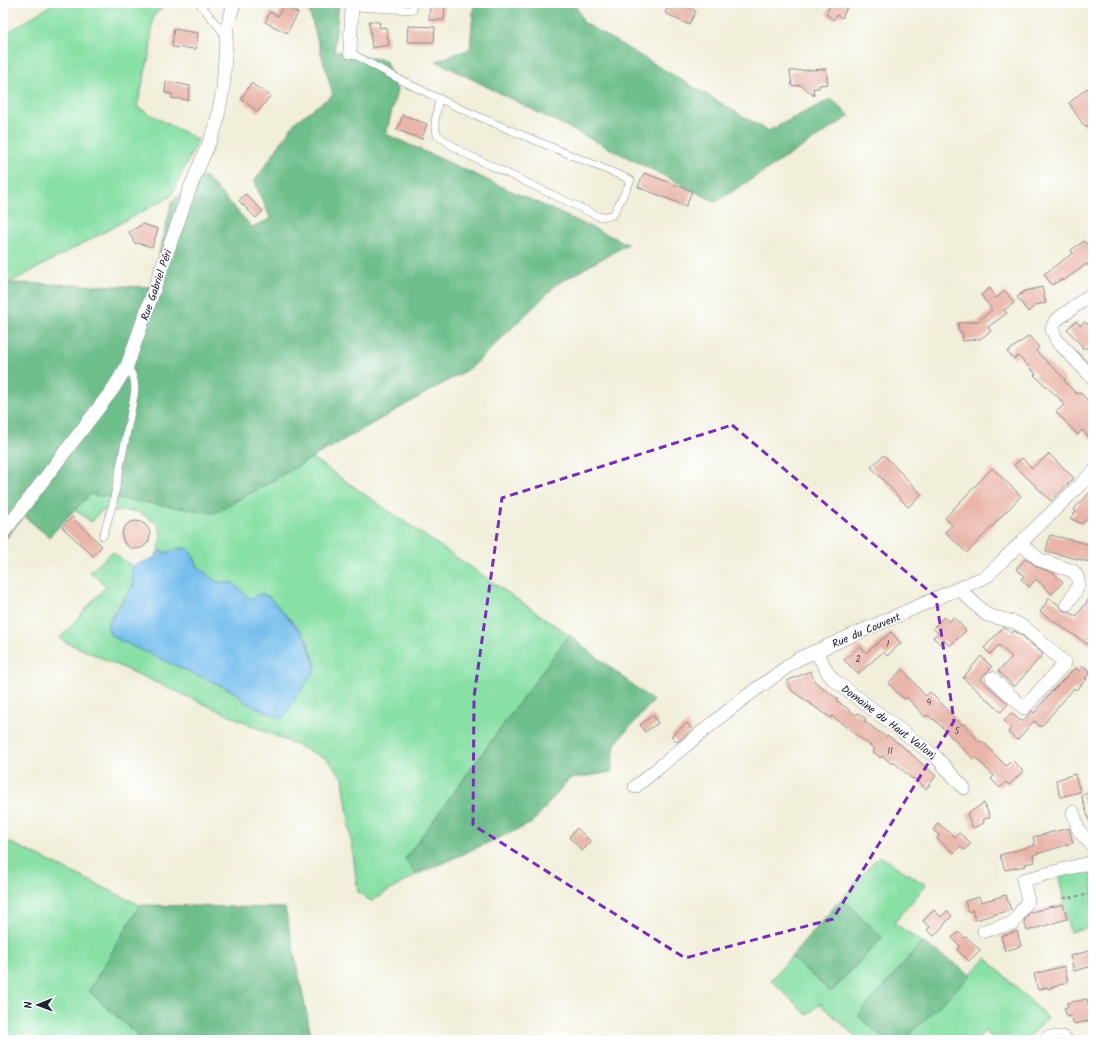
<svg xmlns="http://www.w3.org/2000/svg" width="1096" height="1043" viewBox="0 0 1096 1043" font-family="Kalam,sans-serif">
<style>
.green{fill:#87e0a4;stroke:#548170}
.forest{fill:#6dbe8a;stroke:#487062}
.water{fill:#74beed;stroke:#4b7094}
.building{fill:#e9b5a8}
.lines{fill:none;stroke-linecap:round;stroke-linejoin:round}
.lane-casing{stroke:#8a888a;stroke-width:8}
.street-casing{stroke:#8a888a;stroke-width:14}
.path{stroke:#8a888a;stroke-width:2;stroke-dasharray:3 3;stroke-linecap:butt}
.lane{stroke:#fff;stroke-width:7}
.street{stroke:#fff;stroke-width:13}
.marked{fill:none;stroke:#7b2cbf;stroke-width:3;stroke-dasharray:8 5;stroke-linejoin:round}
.labels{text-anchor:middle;stroke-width:3.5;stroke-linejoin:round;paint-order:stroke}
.number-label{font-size:9px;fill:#544756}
.street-label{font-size:11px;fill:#22223b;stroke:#fff}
</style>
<rect width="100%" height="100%" fill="#fff"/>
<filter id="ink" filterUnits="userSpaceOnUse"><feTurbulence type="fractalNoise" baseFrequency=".025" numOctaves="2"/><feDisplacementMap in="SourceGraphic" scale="8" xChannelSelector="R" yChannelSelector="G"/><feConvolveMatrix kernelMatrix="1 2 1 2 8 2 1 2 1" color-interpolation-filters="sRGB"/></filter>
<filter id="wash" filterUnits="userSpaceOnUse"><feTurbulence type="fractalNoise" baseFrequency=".012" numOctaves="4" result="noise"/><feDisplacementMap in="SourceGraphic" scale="16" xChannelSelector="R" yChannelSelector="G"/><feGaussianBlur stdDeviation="0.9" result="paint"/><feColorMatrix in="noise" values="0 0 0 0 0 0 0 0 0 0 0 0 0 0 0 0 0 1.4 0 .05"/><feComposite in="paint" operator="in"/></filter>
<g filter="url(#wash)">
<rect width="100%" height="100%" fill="#f1eed9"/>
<g class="green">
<polygon points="54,3 167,3 153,17 150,52 137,107 198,140 171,196 9,283 3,299 3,36"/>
<path d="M312 458 569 635 405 859 416 875 371 901 358 892 343 778 327 759 59 639 106 586 90 572 112 552 132 566C133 572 135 582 132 587 125 601 101 618 111 635L237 693 244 702 314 673 316 665 306 637 269 597C260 592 259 595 250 599L233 583 217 582 198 567 195 559 187 549 181 548 166 553 159 550 161 535 158 524 137 511H100L92 522 75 510 90 494 215 513Z"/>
<polygon points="3,839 140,905 89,991 143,1040 3,1040"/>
<polygon points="879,856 926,885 894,923 922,942 859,1016 886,1040 860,1040 820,1004 807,1015 771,980 791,957 831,992 882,938 842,898"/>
<polygon points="1093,865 1093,927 1070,932 1062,900 1064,899 1060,883 1061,876"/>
<polygon points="986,958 1048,1018 1026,1040 996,1040 984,1031 977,1040 904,1040"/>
</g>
<g class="forest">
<polygon points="307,3 339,3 334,51 385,60 397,90 386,134 628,244 557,284 472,367 215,513 90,494 49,537 24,516 3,542 3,299 9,283 151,287 172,201 205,176 252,227 271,219 254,182 296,121 333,95"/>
<polygon points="474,3 575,3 583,22 768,131 831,99 850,116 716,202 436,61 470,49"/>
<polygon points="569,635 653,701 615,744 611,772 569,779 532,823 416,875 405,859"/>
<polygon points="842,898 882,937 831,992 791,957"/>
<polygon points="140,905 285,908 312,1040 143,1040 89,991"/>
<polygon points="922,942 971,975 904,1040 886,1040 858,1016"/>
</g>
<path class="water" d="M181 548 187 549 191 553 198 567 217 582 233 583 250 599C258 595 260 592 269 597L306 637 316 668 282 719 244 702 237 693 121 641 111 635 107 625 133 586 132 566 154 558 159 550 166 553Z"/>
<g id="blocks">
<g class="building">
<polygon points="430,3 445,3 444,20 429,20"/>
<polygon points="670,3 681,3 696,11 689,25 665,13"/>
<polygon points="831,3 849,3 842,18 837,15 834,20 826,14"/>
<polygon points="283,6 298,13 287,33 265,22 270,12 278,16"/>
<polygon points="369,21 379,22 380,28 386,27 389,45 372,48"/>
<polygon points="408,26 435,27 434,42 407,42"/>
<polygon points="174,29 198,33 196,49 172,47"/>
<polygon points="826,69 828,84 819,85 819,88 813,88 814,96 801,85 792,86 790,71"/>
<polygon points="166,81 190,86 188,100 171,98 172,94 165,93"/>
<polygon points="251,83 270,96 258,112 241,99"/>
<polygon points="1087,88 1093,95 1093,98 1088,102 1093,108 1093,134 1086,125 1084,126 1069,103"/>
<polygon points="403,115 427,124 422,139 397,130"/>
<polygon points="644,173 692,191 686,206 638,187"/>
<polygon points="245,194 263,211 256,218 239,201"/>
<polygon points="143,224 158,229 152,247 137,243 135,244 129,232"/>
<polygon points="1084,241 1088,246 1093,243 1093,273 1087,264 1063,281 1062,279 1052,285 1044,274 1073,253 1071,250"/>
<polygon points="1042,287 1046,303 1036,305 1028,312 1017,297 1025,291"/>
<polygon points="990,288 996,298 1005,291 1014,303 1004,310 1007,313 988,327 991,331 980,339 963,341 962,332 959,332 958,323 978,321 992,310 981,295"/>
<polygon points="1076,321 1080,326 1084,322 1087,324 1090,324 1093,330 1093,355 1087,348 1082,348 1082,346 1067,329"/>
<polygon points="1029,336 1039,347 1036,351 1065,379 1064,381 1077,394 1080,392 1093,406 1093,441 1082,430 1078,435 1056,412 1064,405 1059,398 1034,375 1036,374 1018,356 1014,359 1007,352"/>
<polygon points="1049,454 1074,478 1051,501 1014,465 1022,458 1032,468"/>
<polygon points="884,455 922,495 908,507 871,467"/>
<polygon points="992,468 1021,496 967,553 945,532 952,525 945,518"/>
<polygon points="1093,489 1093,512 1082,524 1070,518 1076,512 1074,509"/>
<polygon points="72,517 102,546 93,556 62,527"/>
<circle cx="136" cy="535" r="14"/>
<polygon points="1050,535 1093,545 1093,563 1046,551"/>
<polygon points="1026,558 1037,567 1054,573 1063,582 1052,594 1036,579 1029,587 1021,579 1024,576 1016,569"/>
<polygon points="1093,593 1093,648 1040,612 1049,598 1059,605 1063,611 1069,612 1076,617"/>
<polygon points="944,617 949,622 954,617 966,631 949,646 944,640 940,644 933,637 938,633 933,628"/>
<polygon points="1003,627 1012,633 1014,631 1020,634 1043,654 1014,687 998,671 1012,657 999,645 990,654 984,648"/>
<polygon points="891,632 901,643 887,656 883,652 858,674 844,660 860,646 866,653"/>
<polygon points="981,656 992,667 980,679 1008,704 1001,712 963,678"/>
<polygon points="1083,666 1091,672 1085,678 1087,679 1076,690 1074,688 1041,727 1034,721 1017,740 1008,732 1011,728 1004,721 1011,713 1022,722 1032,711 1034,713 1053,690 1075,668 1079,671"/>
<polygon points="903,669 925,696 930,692 962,725 963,724 980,742 982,741 1006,766 1012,760 1023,771 1009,785 1006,782 1000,788 991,779 994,776 975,757 973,759 934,719 933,720 928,715 925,717 907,697 905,699 899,695 888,683"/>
<polygon points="810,671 815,682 838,699 837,701 856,715 858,713 866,719 864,721 886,737 887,735 901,745 936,776 926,789 914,778 912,779 894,762 892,764 882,756 881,758 873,752 875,749 832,716 831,718 825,714 792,691 787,681"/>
<polygon points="653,715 658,723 645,732 640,725"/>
<polygon points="687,723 692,730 677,742 671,736"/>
<polygon points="1075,774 1080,792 1060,797 1056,780"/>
<polygon points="1093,792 1093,822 1090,823 1081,795"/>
<polygon points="984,803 990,817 983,820 984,823 973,828 967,814"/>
<polygon points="938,823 955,837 959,833 971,843 965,850 960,846 954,853 937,839 939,835 933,830"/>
<polygon points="577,828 591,842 582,851 569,837"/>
<polygon points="1069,828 1073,843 1033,855 1035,862 1025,864 1026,866 1005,870 1000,855 1035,845 1033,837"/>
<polygon points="1006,895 1011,910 975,920 972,910 968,912 965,901 979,897 981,902"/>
<polygon points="1063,904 1067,919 1027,931 1024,921 1029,913 1052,906 1052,907"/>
<polygon points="934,910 941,917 947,911 952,916 934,936 927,930 930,927 923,921"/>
<polygon points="1017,931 1021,946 1005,951 1001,936"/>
<polygon points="958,932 965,938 966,937 980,950 969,961 957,950 960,946 952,938"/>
<polygon points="1093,950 1093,966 1074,971 1070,956"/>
<polygon points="1064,966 1068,982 1048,989 1047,987 1038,990 1034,974"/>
<polygon points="1087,999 1092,1020 1074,1024 1071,1016 1067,1017 1064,1008 1068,1007 1067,1003"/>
</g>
</g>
</g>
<g filter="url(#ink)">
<use href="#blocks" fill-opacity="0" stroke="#8a888a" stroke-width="1"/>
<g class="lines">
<g class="lane-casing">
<g id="lane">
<polyline points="199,3 226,36"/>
<polyline points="352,7 413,10 413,3"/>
<path d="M350 52C438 104 536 140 631 180L613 215 600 217 462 152 437 135 435 122 439 98"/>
<path d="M103 536 113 503 134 396C136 384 134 376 127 366"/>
<polyline points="1041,1040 1047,1034 1063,1034 1071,1040"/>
</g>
</g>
<g class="street-casing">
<g id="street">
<polyline points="350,52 352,3"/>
<polyline points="1093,293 1055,321 1052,329 1057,341 1093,378"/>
<polyline points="3,533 113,389 127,366 190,188 216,126 223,89 227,27 234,3"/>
<path d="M1021 544 1040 560 1073 571C1085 582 1074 594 1067 604"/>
<polyline points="959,589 987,615 1014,622 1024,627 1065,663 1024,708 992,678"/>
<polyline points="816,651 828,673 834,680 936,757 964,788"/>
<polyline points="635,787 740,701 798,659 987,576 1093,472"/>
<polyline points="1073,812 1079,831 1093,846"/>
<polyline points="984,931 1013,923 1028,901 1023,880 1093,862"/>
</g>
</g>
<polyline class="path" points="1064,898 1093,894"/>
<use href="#lane" class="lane"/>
<use href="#street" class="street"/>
</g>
</g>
<path class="marked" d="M732 425 936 597 954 721 833 919 685 958 473 825 474 697 502 498Z"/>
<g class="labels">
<g class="number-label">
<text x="888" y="647">1</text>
<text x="858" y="662">2</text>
<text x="929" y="705">4</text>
<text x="957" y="734">5</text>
<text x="890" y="754">11</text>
</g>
<g class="street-label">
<text transform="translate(156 285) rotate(-71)" y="4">Rue Gabriel Péri</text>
<text transform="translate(866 630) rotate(-23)" y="4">Rue du Couvent</text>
<text transform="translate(888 721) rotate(37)" y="4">Domaine du Haut Vallon</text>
</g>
</g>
<rect width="1096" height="1043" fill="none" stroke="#fff" stroke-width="16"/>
<g transform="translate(38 1005) rotate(269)" stroke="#ffffff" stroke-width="3" paint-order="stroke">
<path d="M0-3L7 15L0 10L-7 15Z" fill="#22223b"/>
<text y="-6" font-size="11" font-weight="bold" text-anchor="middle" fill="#22223b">N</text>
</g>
</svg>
